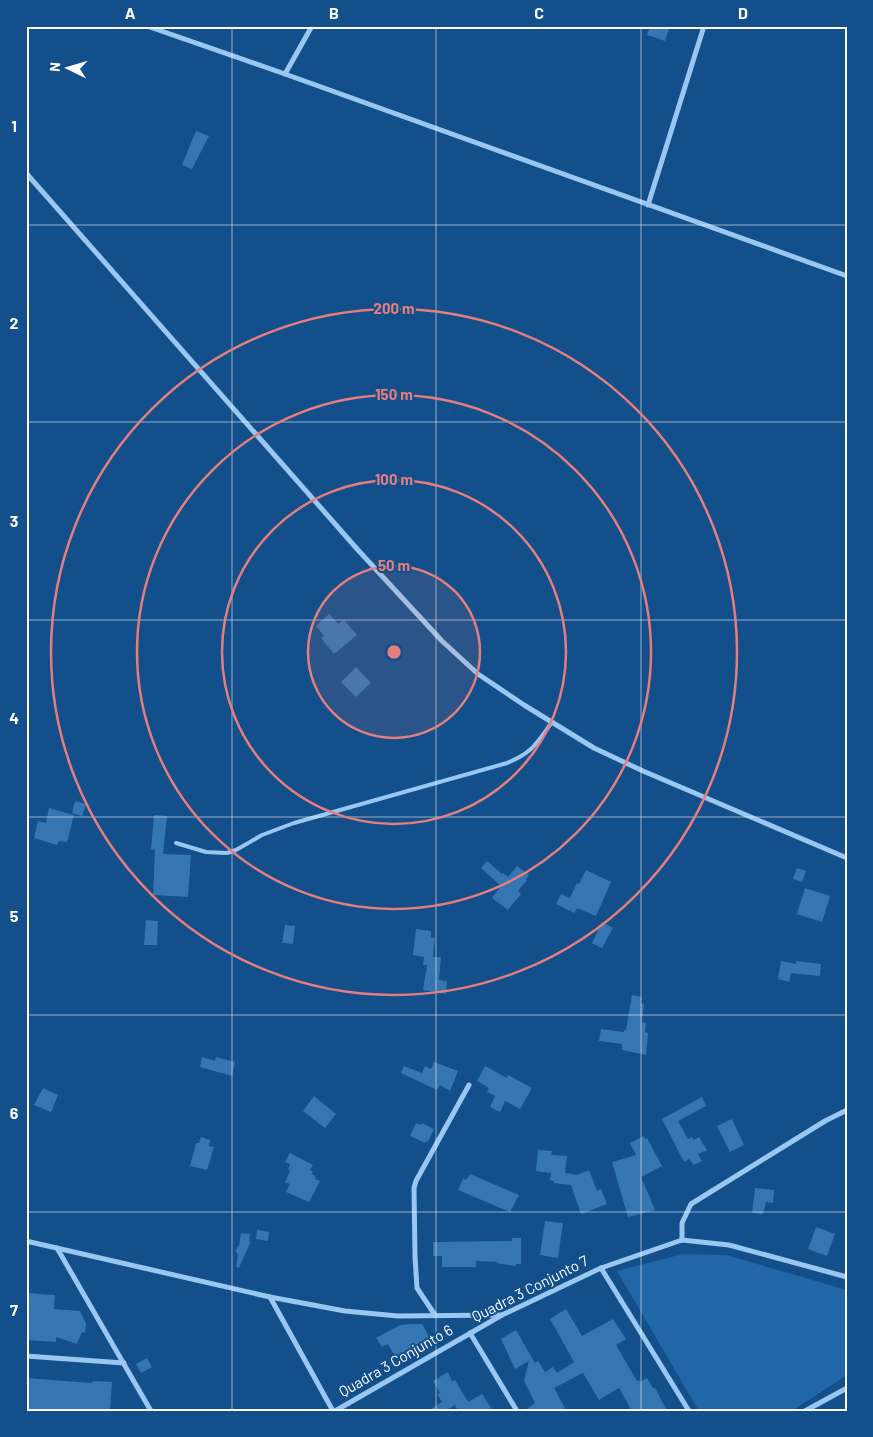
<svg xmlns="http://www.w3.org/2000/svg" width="873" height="1437" viewBox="0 0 873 1437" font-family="Barlow,sans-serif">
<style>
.green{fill:#2167a8}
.building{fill:#3576b2}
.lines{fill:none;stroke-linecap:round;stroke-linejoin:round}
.lane{stroke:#99c7f1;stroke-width:4}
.street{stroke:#99c7f1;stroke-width:5}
.grid{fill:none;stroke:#fff;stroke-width:1;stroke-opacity:0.55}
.ring{fill:none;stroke:#e67e7e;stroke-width:2.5}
.labels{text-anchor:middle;stroke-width:4;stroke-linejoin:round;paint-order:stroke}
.street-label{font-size:15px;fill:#fff;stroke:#124f8b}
.centre{fill:#e67e7e;stroke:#124f8b;stroke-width:2.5}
.ring-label{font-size:15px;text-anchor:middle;font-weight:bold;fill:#e67e7e;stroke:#124f8b;stroke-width:4;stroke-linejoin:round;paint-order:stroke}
.neatline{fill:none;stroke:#fff;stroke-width:2}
.grid-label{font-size:16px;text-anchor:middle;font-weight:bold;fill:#fff}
</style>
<rect width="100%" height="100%" fill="#124f8b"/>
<polygon class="green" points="683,1254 726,1255 847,1290 847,1375 792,1411 699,1411 617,1271"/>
<g class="building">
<polygon points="650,26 670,26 665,41 647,35"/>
<polygon points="196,131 209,136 192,169 182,165"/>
<polygon points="329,614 338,624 344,620 357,635 334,654 321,638 324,636 316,626"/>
<polygon points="356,667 371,683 356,697 341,682"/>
<polygon points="75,801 86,804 82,816 72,813"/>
<polygon points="49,808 74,815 67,842 59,841 57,845 34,838 38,821 46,823"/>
<polygon points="154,815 167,816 163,854 191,855 188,897 153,895 155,850 151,849"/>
<polygon points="487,861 502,874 503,873 508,877 517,866 529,875 526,879 527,880 518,891 521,894 508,910 492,898 501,886 481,868"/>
<polygon points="797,868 806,871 802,882 793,879"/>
<polygon points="586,870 611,882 596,916 577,908 574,913 556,904 561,894 570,898 577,883 579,884"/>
<polygon points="805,888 830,896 822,922 797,914"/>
<polygon points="146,920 158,921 157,945 144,945"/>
<polygon points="602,922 613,928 602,948 592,943"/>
<polygon points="285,925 295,926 293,944 282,943"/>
<polygon points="416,929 431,931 431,937 435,938 433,957 441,957 439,980 447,981 446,994 423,990 427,965 423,965 424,957 413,955"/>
<polygon points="781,961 796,964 796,961 821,964 820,976 791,973 789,982 778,979"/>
<polygon points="632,995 642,997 641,1003 644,1004 642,1022 646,1023 645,1032 648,1033 646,1055 622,1050 622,1044 599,1041 601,1029 624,1032 624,1030 626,1030"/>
<polygon points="202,1057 215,1061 216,1057 235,1062 232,1076 200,1067"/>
<polygon points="434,1062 458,1071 450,1091 440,1085 437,1090 401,1073 404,1066 422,1073 425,1066 431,1069"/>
<polygon points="485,1066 507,1078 508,1075 532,1088 520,1109 505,1101 500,1112 490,1107 495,1096 487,1092 489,1088 477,1081"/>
<polygon points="43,1088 58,1095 51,1112 34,1105"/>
<polygon points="314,1096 336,1114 325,1128 303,1111"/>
<polygon points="702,1097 706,1106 678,1121 688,1139 692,1137 694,1140 699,1137 707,1150 698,1154 702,1161 694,1165 689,1159 684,1162 662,1119"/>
<polygon points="732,1119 744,1145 730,1152 717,1126"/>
<polygon points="416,1123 421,1125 422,1123 434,1129 428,1142 426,1141 425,1143 410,1136"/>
<polygon points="644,1136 645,1139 647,1138 662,1166 641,1177 655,1210 628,1217 612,1162 636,1155 630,1143"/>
<polygon points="201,1137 210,1140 209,1146 214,1147 207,1170 190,1166 196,1143 199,1143"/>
<polygon points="538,1150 552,1151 551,1155 567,1156 565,1173 577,1175 589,1170 597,1191 601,1189 607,1204 581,1214 571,1185 554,1183 554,1181 550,1180 551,1173 536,1171"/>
<polygon points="290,1153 313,1165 310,1170 313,1172 312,1174 316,1177 315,1179 320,1181 309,1202 286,1192 290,1184 285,1182 290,1171 288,1169 290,1164 285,1162"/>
<polygon points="470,1174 519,1195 510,1212 458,1190 463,1179 466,1180"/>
<polygon points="755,1188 774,1190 773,1203 766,1202 763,1214 752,1213"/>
<polygon points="545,1221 563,1223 558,1258 540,1255"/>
<polygon points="816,1227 835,1234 827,1256 808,1249"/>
<polygon points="257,1230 269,1232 268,1241 256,1239"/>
<polygon points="241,1233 250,1234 249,1242 251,1241 239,1268 236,1267 238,1255 235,1251 239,1245"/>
<polygon points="512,1238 521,1238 521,1264 516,1264 516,1266 502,1264 497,1263 497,1262 476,1261 476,1267 442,1267 442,1256 433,1256 433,1242 512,1241"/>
<polygon points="26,1293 55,1295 54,1309 80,1311 86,1323 85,1333 82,1332 77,1344 56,1337 56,1342 26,1340"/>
<polygon points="566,1309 582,1336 613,1319 626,1339 616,1345 637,1381 639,1380 640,1382 647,1378 653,1388 655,1388 667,1411 632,1411 619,1388 599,1400 583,1373 554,1388 565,1408 561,1411 524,1411 535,1403 524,1381 529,1361 515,1369 501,1339 516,1330 535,1363 538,1361 545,1372 553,1367 557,1373 574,1362 550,1319"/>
<polygon points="410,1324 422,1324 432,1341 397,1360 388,1344 382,1347 376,1338 400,1325"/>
<polygon points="147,1358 152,1367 141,1373 136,1364"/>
<polygon points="448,1372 452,1381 455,1380 468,1402 482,1394 493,1411 454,1411 457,1409 455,1405 445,1411 428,1411 442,1402 437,1394 440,1393 433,1381"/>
<polygon points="26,1378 91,1383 94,1381 112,1382 110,1411 38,1409 38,1411 26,1410"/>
</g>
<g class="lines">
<path class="lane" d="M176 843 206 852 227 853 236 850 262 835 294 823 507 763C533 752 536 744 552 722"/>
<g class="street">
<polyline points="147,26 285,74 847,276"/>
<polyline points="285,74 312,26"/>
<polyline points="26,173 358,550 442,641 478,674 524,705 594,748 643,771 847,858"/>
<polyline points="648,205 704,26"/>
<polyline points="682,1240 682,1223 691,1204 825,1121 847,1110"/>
<polyline points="26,1241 270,1297 345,1311 398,1316 501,1315"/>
<polyline points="57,1248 151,1411"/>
<polyline points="601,1268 689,1411"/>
<polyline points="270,1297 333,1411"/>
<polyline points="435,1315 417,1288 415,1257 414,1188 416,1181 422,1170 469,1085"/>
<polyline points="470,1333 517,1411"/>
<polyline points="26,1356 124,1363"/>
<polyline points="335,1411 502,1315 601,1268 682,1240 729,1245 847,1277"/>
<polyline points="805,1411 847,1388"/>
</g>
</g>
<path class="grid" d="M232 26V1411M436 26V1411M641 26V1411M26 225H847M26 422H847M26 620H847M26 817H847M26 1015H847M26 1212H847"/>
<circle cx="394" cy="652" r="86" fill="#e67e7e" fill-opacity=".12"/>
<g class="ring">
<circle cx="394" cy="652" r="86"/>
<circle cx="394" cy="652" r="172"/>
<circle cx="394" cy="652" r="257"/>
<circle cx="394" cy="652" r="343"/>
</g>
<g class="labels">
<g class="street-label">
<text transform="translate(530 1289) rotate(-27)" y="5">Quadra 3 Conjunto 7</text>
<text transform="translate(396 1361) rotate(-30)" y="5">Quadra 3 Conjunto 6</text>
</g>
</g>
<circle cx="394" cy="652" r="8" class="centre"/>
<g class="ring-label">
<text x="394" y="314">200 m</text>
<text x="394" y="400">150 m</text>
<text x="394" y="485">100 m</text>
<text x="394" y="571">50 m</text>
</g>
<rect width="873" height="1437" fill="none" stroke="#124f8b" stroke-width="55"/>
<g transform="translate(68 68) rotate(275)" stroke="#124f8b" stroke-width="4" paint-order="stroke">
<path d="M0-4L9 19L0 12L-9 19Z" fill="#ffffff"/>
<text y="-8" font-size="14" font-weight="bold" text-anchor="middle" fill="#ffffff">N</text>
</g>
<rect x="28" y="28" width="818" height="1382" class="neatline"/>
<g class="grid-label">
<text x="130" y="19">A</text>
<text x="334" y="19">B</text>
<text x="539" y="19">C</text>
<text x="743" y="19">D</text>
<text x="14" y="132">1</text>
<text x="14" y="329">2</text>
<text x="14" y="527">3</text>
<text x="14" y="724">4</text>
<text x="14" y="922">5</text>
<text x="14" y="1119">6</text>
<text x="14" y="1316">7</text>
</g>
</svg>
